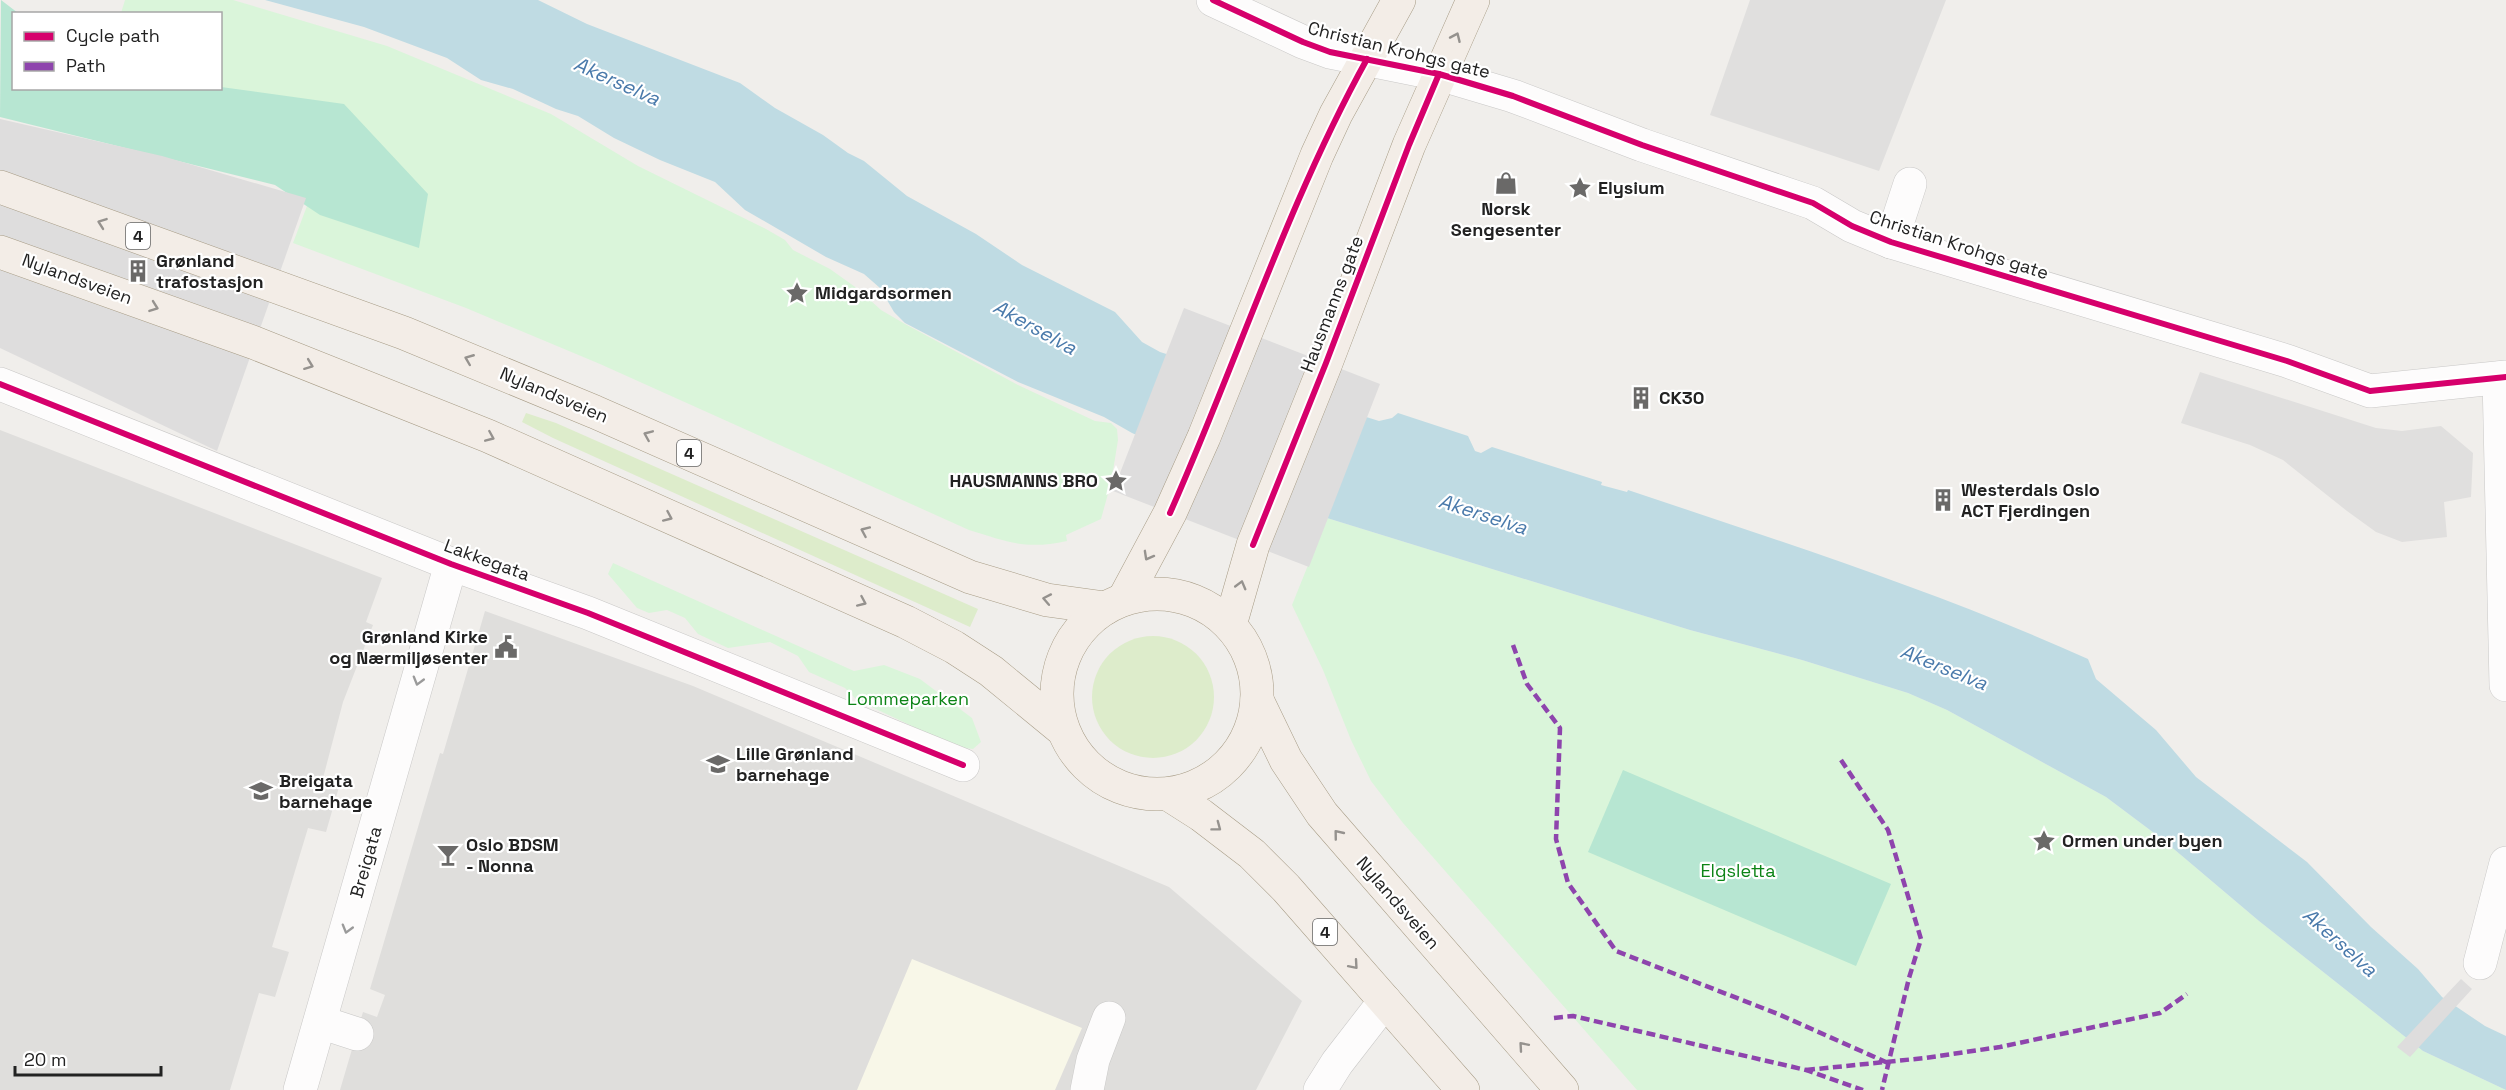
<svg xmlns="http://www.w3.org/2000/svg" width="2506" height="1090" viewBox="0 0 2506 1090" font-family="'Space Grotesk',sans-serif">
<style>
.residential{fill:#dfdedc}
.education{fill:#f8f7e8}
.grass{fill:#ddeccb}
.park{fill:#daf5da}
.pitch{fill:#b7e6d2}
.parking{fill:#e0dfde}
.water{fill:#bfdbe3}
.pier{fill:#dedddd}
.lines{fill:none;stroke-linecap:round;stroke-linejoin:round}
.minor-casing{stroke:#c9c8c7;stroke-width:34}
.major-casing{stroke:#a79c86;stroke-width:34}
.minor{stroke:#fdfcfc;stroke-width:33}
.major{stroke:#f3ede7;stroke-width:33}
.quiet{stroke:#8e44ad;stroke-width:4.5;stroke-dasharray:9 4.5;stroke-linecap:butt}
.cycleway-casing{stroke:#fff;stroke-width:10}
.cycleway{stroke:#d6006c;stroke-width:6}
.oneway{stroke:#95928e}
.oneway2{stroke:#9a9a9a}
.labels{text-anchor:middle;stroke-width:4.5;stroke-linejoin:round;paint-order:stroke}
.shield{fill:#fff;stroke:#646464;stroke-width:1.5}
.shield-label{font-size:16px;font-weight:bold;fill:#222}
.street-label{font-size:18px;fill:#222;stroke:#fff}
.poi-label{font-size:18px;font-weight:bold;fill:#222;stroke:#fff;text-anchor:start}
.park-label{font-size:18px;fill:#0c8416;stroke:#fff}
.water-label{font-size:20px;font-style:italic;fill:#4a7aab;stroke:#fff}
</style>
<rect width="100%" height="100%" fill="#f0eeeb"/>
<g class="residential">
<polygon points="0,430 382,578 366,622 373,625 343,702 322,782 339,787 326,832 308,828 272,947 289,952 275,997 259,993 230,1090 0,1090"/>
<polygon points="485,611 693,686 1169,887 1302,1001 1256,1090 340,1090 363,1012 377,1017 385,995 370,989 440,753 443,754"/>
</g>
<polygon class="education" points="912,959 1082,1028 1055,1090 857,1090"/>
<g class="grass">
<polygon points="526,413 556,423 978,609 970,627 553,438 522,422"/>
<circle cx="1153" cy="697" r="61"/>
</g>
<g class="park">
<path d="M125 0H233L387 46 551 114 638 166 766 229 785 240 793 250 830 269 858 289 881 310 905 324 1018 385 1095 421 1111 423 1117 429 1118 440 1111 483 1101 519 1066 535 1067 541C1026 550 1008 542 969 530L600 364 466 308 293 243 310 198 220 88V14L121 13Z"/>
<polygon points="1327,518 1690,630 1802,660 1908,693 1947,710 2106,797 2162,839 2259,921 2423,1051 2506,1090 1637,1090 1403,823 1371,781 1351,740 1323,670 1292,605"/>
<polygon points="613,563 854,671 884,665 920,679 972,718 981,742 973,749 956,747 857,700 845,688 809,672 798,656 770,642 728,648 698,634 685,618 667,610 649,613 637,608 608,574"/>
</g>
<g class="pitch">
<polygon points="1,0 18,13 14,14 14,88 221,87 344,104 428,194 419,248 320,215 275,185 0,117"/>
<polygon points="1623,770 1891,884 1856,966 1588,852"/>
</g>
<g class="parking">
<polygon points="1750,0 1946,0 1879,171 1710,115"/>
<polygon points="2200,372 2376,428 2402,431 2441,426 2473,453 2471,497 2444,502 2447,537 2402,542 2376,532 2347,511 2283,460 2250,445 2181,423"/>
</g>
<path class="water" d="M265 0H538L587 24 740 83 775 108 823 135 848 153 864 161 907 196 976 234 1022 265 1115 312 1142 342 1160 352 1379 421 1392 418 1398 413 1468 436 1475 451 1481 453 1492 447 1602 482 1601 485 1627 492 1628 490C1783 542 1939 592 2088 659L2096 679 2156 730 2196 777 2307 862 2371 927 2418 969 2442 997 2485 1026 2506 1036V1090L2423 1051 2259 921 2162 839 2106 797 1947 710 1908 693 1802 660 1690 630 1327 518 1132 433 1104 417 1018 382 905 323 894 312 880 288 864 274 826 257 745 210 715 182 660 160 614 138 578 116 556 109 513 89 481 80 447 58 364 27Z"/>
<g class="pier">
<polygon points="0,119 162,156 306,198 217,451 0,348"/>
<polygon points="1184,308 1380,384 1309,567 1113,491"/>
<polygon points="2461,979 2472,989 2410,1057 2397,1047"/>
</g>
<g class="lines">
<g class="minor-casing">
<g id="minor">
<polyline points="1213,0 1303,42 1330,52 1439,74 1513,96 1642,145 1813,203 1852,226 1891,242 2287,361 2370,391 2506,377"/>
<polyline points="1891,242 1910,184"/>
<polyline points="2499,378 2506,685"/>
<polyline points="0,384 451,564 588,613 963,765"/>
<polyline points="2480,963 2506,863"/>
<polyline points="320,1022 357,1034"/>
<polyline points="300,1090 451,564"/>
<polyline points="1087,1090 1093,1060 1109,1018"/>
<polyline points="1320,1090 1337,1063 1385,1001"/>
</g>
</g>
<g class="major-casing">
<g id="major">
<polyline points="0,187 404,333 595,412 970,577 1047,600 1105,608"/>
<polyline points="0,252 255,343 488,436 906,622 954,647 991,671 1063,730"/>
<circle cx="1157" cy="694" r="100"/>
<polyline points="1124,599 1170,513 1204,437 1317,155 1336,114 1399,0"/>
<polyline points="1230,625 1253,545 1326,363 1409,145 1473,0"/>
<polyline points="1257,700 1286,760 1322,814 1562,1090"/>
<polyline points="1168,794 1201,815 1252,854 1286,888 1463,1090"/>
</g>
</g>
<use href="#minor" class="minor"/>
<use href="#major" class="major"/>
<g class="quiet">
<polyline points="1513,645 1527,684 1560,728 1556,839 1568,883 1616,951 1778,1014 1888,1063"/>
<polyline points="1841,760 1888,830 1921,939 1909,978 1882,1090"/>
<polyline points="1554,1018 1573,1016 1806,1070 1863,1090"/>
<polyline points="1806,1070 1925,1058 2000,1047 2160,1013 2187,994"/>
</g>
<g class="cycleway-casing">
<g id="cycleway">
<polyline points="1213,0 1303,42 1330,52 1439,74 1513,96 1642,145 1813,203 1852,226 1891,242 2287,361 2370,391 2506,377"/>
<polyline points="0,384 451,564 588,613 963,765"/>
<path d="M1170 513C1237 362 1287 204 1367 59"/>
<polyline points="1253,545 1326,363 1409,145 1439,74"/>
</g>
</g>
<use href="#cycleway" class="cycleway"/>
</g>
<defs><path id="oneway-chevron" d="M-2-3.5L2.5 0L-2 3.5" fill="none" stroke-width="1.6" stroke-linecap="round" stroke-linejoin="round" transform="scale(1.5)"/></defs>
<g class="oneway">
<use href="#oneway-chevron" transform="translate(1456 37) rotate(-66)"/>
<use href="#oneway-chevron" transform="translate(102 223) rotate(-160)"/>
<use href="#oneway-chevron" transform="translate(154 307) rotate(20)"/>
<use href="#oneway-chevron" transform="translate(469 359) rotate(-158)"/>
<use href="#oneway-chevron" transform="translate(309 365) rotate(21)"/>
<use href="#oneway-chevron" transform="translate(648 435) rotate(-157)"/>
<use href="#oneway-chevron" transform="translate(490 437) rotate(23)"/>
<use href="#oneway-chevron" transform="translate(668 517) rotate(24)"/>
<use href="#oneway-chevron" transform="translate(865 531) rotate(-156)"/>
<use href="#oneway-chevron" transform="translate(1148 556) rotate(119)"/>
<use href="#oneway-chevron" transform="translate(1241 585) rotate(-75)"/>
<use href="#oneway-chevron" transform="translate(1047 599) rotate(-169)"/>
<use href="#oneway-chevron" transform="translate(862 602) rotate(24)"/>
<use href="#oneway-chevron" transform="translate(1217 827) rotate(37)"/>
<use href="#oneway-chevron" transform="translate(1338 834) rotate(-129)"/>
<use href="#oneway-chevron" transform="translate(1354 965) rotate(49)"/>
<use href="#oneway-chevron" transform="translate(1523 1046) rotate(-131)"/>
</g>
<g class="oneway2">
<use href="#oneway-chevron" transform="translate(418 681) rotate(106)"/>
<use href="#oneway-chevron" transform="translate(347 929) rotate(106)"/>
</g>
<defs>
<g id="shop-bare" transform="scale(1.8)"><path d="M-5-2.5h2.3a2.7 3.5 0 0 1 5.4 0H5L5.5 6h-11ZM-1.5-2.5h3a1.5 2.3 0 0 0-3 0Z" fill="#6a6968" stroke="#fff" stroke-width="2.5" paint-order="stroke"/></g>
<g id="sight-bare" transform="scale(1.8)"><path d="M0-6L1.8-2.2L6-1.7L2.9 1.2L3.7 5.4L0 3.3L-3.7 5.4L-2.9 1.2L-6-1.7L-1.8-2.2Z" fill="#6a6968" stroke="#fff" stroke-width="2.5" paint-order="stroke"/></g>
<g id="building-bare" transform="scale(1.8)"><path d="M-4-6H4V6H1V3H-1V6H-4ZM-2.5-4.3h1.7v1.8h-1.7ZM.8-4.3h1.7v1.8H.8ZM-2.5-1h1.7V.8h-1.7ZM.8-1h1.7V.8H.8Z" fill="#6a6968" stroke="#fff" stroke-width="2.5" paint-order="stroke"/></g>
<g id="civic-bare" transform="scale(1.8)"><path d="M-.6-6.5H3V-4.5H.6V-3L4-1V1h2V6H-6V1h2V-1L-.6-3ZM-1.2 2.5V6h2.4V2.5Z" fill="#6a6968" stroke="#fff" stroke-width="2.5" paint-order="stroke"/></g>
<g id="school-bare" transform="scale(1.8)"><path d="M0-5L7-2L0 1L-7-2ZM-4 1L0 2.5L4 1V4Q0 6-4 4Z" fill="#6a6968" stroke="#fff" stroke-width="2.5" paint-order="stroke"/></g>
<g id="bar-bare" transform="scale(1.8)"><path d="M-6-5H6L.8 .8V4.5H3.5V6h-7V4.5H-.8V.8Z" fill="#6a6968" stroke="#fff" stroke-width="2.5" paint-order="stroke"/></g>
</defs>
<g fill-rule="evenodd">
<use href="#shop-bare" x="1506" y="183"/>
<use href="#sight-bare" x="1580" y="188"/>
<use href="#building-bare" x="138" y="271"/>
<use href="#sight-bare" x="797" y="293"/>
<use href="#building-bare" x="1641" y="398"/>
<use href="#sight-bare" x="1116" y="481"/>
<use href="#building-bare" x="1943" y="500"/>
<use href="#civic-bare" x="506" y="647"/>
<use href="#school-bare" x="718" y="764"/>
<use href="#school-bare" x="261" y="791"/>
<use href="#sight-bare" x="2044" y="841"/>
<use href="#bar-bare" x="448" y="855"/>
</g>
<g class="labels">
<g class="shield">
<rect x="126" y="223" width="24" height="26" rx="4.5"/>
<rect x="677" y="440" width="24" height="26" rx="4.5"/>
<rect x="1313" y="919" width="24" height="26" rx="4.5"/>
</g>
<g class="shield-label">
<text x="138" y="242">4</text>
<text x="689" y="459">4</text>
<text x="1325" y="938">4</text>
</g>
<g class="street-label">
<text transform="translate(1399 50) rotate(14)" y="6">Christian Krohgs gate</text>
<text transform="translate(1959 245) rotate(18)" y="6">Christian Krohgs gate</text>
<text transform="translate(77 279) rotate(20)" y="6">Nylandsveien</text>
<text transform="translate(1332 304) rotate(-69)" y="6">Hausmanns gate</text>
<text transform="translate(554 395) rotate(23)" y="6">Nylandsveien</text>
<text transform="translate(487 560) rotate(20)" y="6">Lakkegata</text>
<text transform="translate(366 862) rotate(-74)" y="6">Breigata</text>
<text transform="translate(1398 903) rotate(49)" y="6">Nylandsveien</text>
</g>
<g class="poi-label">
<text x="1598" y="194">Elysium</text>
<text x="1506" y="215" text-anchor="middle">Norsk<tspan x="1506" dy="21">Sengesenter</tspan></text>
<text x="156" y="267">Grønland<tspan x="156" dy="21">trafostasjon</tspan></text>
<text x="815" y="299">Midgardsormen</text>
<text x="1659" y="404">CK30</text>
<text x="1098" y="487" text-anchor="end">HAUSMANNS BRO</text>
<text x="1961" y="496">Westerdals Oslo<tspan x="1961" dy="21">ACT Fjerdingen</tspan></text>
<text x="488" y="643" text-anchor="end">Grønland Kirke<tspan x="488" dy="21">og Nærmiljøsenter</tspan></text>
<text x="736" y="760">Lille Grønland<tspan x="736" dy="21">barnehage</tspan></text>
<text x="279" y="787">Breigata<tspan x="279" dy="21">barnehage</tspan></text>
<text x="2062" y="847">Ormen under byen</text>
<text x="466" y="851">Oslo BDSM<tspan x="466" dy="21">- Nonna</tspan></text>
</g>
<g class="park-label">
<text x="908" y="705">Lommeparken</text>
<text x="1738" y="877">Elgsletta</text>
</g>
<g class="water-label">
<text transform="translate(617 81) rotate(24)" y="7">Akerselva</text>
<text transform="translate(1035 327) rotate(29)" y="7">Akerselva</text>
<text transform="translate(1483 514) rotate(18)" y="7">Akerselva</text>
<text transform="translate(1944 667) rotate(22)" y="7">Akerselva</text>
<text transform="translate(2340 942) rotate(42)" y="7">Akerselva</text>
</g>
</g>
<rect x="12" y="12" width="210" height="78" fill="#ffffff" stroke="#a7a7a7" stroke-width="1.5"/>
<rect x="24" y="32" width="30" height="9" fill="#d6006c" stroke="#a7a7a7" stroke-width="1.5"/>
<text x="66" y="42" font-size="18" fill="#222222">Cycle path</text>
<rect x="24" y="62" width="30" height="9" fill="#8e44ad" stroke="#a7a7a7" stroke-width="1.5"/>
<text x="66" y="72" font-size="18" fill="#222222">Path</text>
<path d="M15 1066v9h146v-9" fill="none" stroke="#222222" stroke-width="3"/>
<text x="24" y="1066" font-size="18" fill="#222222" stroke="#ffffff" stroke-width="4.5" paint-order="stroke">20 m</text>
</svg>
